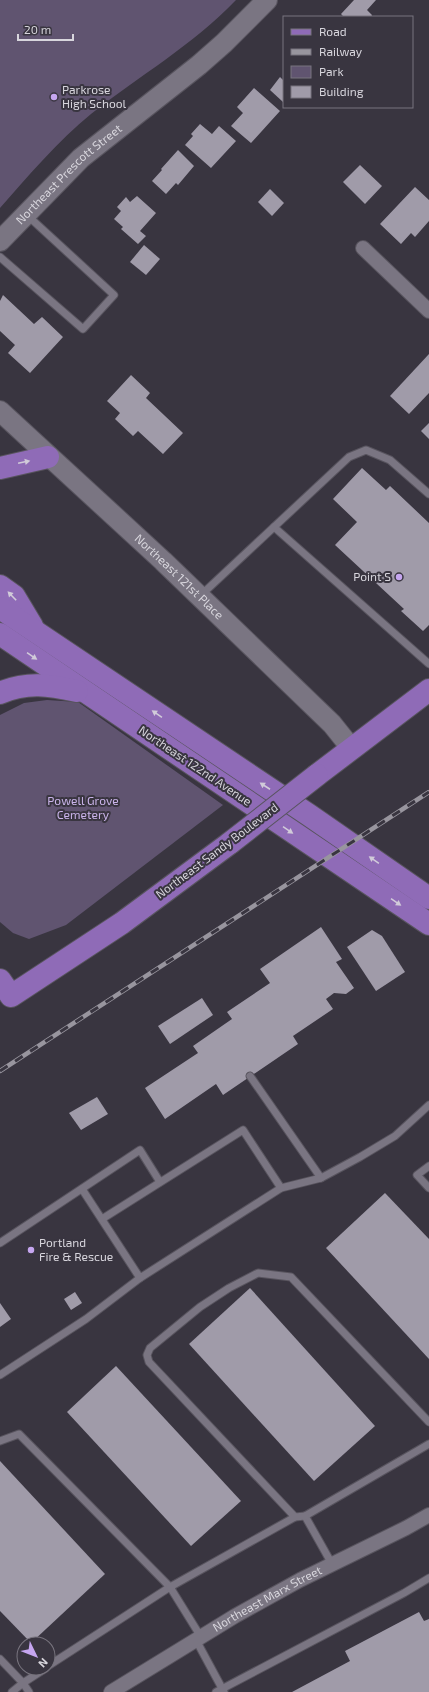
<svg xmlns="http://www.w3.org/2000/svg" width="429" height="1692" viewBox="0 0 429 1692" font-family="'Exo 2',sans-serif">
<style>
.green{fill:#605470}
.building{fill:#a09ba9}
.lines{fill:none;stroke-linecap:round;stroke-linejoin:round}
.lane-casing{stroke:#58545e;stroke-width:9}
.street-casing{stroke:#58545e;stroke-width:16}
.secondary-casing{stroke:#58545e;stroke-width:22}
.primary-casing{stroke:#58545e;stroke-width:24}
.lane{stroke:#7a7582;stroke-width:7}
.street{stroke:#7a7582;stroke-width:14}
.secondary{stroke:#7a7582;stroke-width:20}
.primary{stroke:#8f6bb7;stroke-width:22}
.rail-casing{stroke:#98959e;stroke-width:4.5}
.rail{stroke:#393540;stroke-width:3;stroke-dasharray:9;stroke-linecap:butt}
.primary-bridge-casing{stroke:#58545e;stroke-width:24;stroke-linecap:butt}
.primary-bridge{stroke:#8f6bb7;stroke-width:22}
.oneway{fill:#d1cbd9}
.poi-dot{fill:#c6a6f0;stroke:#393540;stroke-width:1.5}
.labels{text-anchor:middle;stroke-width:4;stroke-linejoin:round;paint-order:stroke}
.poi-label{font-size:12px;fill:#d8d6dd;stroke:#393540;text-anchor:start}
.street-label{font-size:12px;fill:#d8d6dd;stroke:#393540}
.park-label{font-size:12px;fill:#cab4ea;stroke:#393540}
</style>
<rect width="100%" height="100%" fill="#393540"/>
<g class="green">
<path d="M0 0H236C193 45 139 76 91 114 59 140 27 177 0 208Z"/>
<polygon points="47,700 78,702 223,805 66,925 29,939 13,933 0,922 0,715 24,703"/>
</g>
<g class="building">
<polygon points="354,0 376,0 367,10 372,15 371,17 344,17 341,14"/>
<polygon points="280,77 284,81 284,100 283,102 270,90"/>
<polygon points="254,88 280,111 251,143 231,126 243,113 237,107"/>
<polygon points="200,124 212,134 219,126 236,141 211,168 185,145 193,136 191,134"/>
<polygon points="178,150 194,166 178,185 176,183 166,194 152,181 162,170 161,169"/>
<polygon points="360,165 382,186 365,204 343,182"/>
<polygon points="415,187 429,200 429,221 415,237 411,233 401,244 380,224"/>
<polygon points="270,189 284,203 272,216 258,202"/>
<polygon points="137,196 156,213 140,231 146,236 138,244 121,229 123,227 114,219 121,211 117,207 126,197 130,202"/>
<polygon points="144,245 160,259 146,275 130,262"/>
<polygon points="3,295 34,324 42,317 63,337 30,373 8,353 15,345 0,331 0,301"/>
<polygon points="429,354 429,393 409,414 390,396"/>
<polygon points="131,375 150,393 146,398 183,433 163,454 138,431 133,436 115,419 120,413 107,401"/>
<polygon points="429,423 429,439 421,431"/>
<polygon points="362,468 386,490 390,486 429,523 429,625 423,631 401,611 404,609 335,545 357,522 333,499"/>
<polygon points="321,927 342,959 336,962 354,988 346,994 334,993 326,999 333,1009 293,1036 298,1044 223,1095 216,1084 165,1119 145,1088 198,1053 193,1046 232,1019 227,1012 270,983 260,969"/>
<polygon points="372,930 382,936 405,972 376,991 347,947"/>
<polygon points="202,998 213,1015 170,1044 158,1026"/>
<polygon points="97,1097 108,1114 81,1130 69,1113"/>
<polygon points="385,1193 429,1239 429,1359 326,1248"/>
<polygon points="250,1288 375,1426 314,1481 189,1344"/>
<polygon points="75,1292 82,1303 71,1310 64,1299"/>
<polygon points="0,1303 11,1319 0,1327"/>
<polygon points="116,1366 241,1501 191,1546 67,1412"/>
<polygon points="0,1461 105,1574 31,1643 0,1611"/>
<polygon points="419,1612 424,1621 429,1619 429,1692 292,1692 350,1661 345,1651"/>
</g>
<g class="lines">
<g class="lane-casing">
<g id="lane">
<polyline points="0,257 83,329 114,295 28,216"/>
<polyline points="274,527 429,664"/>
<polyline points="200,596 349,457 366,450 390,460 429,494"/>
<polyline points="250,1076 321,1178"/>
<polyline points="429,1166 417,1175 429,1188"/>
<polyline points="82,1189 140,1278 281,1188 321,1178 360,1157 395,1136 429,1105"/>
<polyline points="102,1219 243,1130 281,1188"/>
<polyline points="0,1243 140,1150 160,1182"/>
<polyline points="0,1375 86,1319 140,1278"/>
<polyline points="0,1441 19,1434 170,1587 48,1666"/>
<polyline points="295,1517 149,1362 147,1355 150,1348 200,1307 229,1288 258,1273 291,1277 429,1422"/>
<polyline points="332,1564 305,1516 429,1444"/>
<polyline points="201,1637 170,1587 295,1517 305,1516"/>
<polyline points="196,1640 224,1692"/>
<polyline points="0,1659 23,1683 46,1668"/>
<polyline points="12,1692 23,1683 29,1692"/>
<polyline points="216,1692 404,1593 429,1578"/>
</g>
</g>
<g class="street-casing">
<g id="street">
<polyline points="363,248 429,311"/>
<path id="s1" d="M111 1692 235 1616 300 1580 406 1528 429 1515"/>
</g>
</g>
<g class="secondary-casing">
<g id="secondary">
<path id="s2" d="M0 241 81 158 199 65 224 43 267 0"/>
<path id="s3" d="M0 411 163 561 332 724 352 749"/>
</g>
</g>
<g class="primary-casing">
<g id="primary">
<polyline points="0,468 48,457"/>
<polyline points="0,586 14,596 32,626"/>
<polyline points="0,608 309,815 429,898"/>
<polyline points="0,634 429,924"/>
<path d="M0 693C27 681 50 685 77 691"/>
<polyline points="317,775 429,690"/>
<polyline points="0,980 11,996 122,923 230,843"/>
</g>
</g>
<use href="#lane" class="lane"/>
<use href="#street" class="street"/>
<use href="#secondary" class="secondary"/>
<use href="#primary" class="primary"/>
<g class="rail-casing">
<polyline id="rail" points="0,1071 429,792"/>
</g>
<use href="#rail" class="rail"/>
<g class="primary-bridge-casing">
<polyline id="primary-bridge" points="230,843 317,775"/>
</g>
<use href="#primary-bridge" class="primary-bridge"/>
</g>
<defs><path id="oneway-solid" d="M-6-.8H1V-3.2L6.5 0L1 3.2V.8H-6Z"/></defs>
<g class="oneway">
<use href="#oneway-solid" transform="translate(24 462) rotate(-12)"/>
<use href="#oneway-solid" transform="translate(12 596) rotate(-134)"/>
<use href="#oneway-solid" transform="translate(32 656) rotate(34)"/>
<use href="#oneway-solid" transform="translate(157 714) rotate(-146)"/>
<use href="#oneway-solid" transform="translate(265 786) rotate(-147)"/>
<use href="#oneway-solid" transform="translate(288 830) rotate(34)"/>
<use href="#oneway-solid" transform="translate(374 860) rotate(-145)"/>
<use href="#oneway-solid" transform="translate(396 902) rotate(34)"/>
</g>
<g class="poi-dot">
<circle cx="54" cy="97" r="4"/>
<circle cx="399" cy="577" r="4"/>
<circle cx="31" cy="1250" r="4"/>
</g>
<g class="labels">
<g class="poi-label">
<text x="62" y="94">Parkrose<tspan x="62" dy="14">High School</tspan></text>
<text x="391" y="581" text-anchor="end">Point S</text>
<text x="39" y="1247">Portland<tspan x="39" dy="14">Fire &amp; Rescue</tspan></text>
</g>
<g class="street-label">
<text dy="4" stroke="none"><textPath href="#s2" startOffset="96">Northeast Prescott Street</textPath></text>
<text dy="4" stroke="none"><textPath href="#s3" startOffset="244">Northeast 121st Place</textPath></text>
<text transform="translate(195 766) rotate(34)" y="4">Northeast 122nd Avenue</text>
<text transform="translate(217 851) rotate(-37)" y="4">Northeast Sandy Boulevard</text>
<text dy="4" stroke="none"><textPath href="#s1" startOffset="182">Northeast Marx Street</textPath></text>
</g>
<g class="park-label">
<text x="83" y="805">Powell Grove<tspan x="83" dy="14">Cemetery</tspan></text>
</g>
</g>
<rect x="283" y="16" width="130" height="92" fill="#393540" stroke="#79757f"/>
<rect x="291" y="29" width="20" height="6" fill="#8f6bb7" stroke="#79757f"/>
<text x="319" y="36" font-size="12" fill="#d8d6dd">Road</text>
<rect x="291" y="49" width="20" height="6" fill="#98959e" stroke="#79757f"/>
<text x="319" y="56" font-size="12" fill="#d8d6dd">Railway</text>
<rect x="291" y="66" width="20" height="12" fill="#605470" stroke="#79757f"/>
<text x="319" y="76" font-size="12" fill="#d8d6dd">Park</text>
<rect x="291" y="86" width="20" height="12" fill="#a09ba9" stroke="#79757f"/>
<text x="319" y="96" font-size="12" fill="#d8d6dd">Building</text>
<g transform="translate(36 1656) rotate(133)"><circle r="19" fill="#393540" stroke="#79757f"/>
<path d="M0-3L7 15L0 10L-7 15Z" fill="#c6a6f0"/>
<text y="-6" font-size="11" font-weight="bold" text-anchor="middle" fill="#d8d6dd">N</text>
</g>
<path d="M18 34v6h55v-6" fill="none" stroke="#d8d6dd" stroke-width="2"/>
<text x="24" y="34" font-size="12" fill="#d8d6dd" stroke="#393540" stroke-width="3" paint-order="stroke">20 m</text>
</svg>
